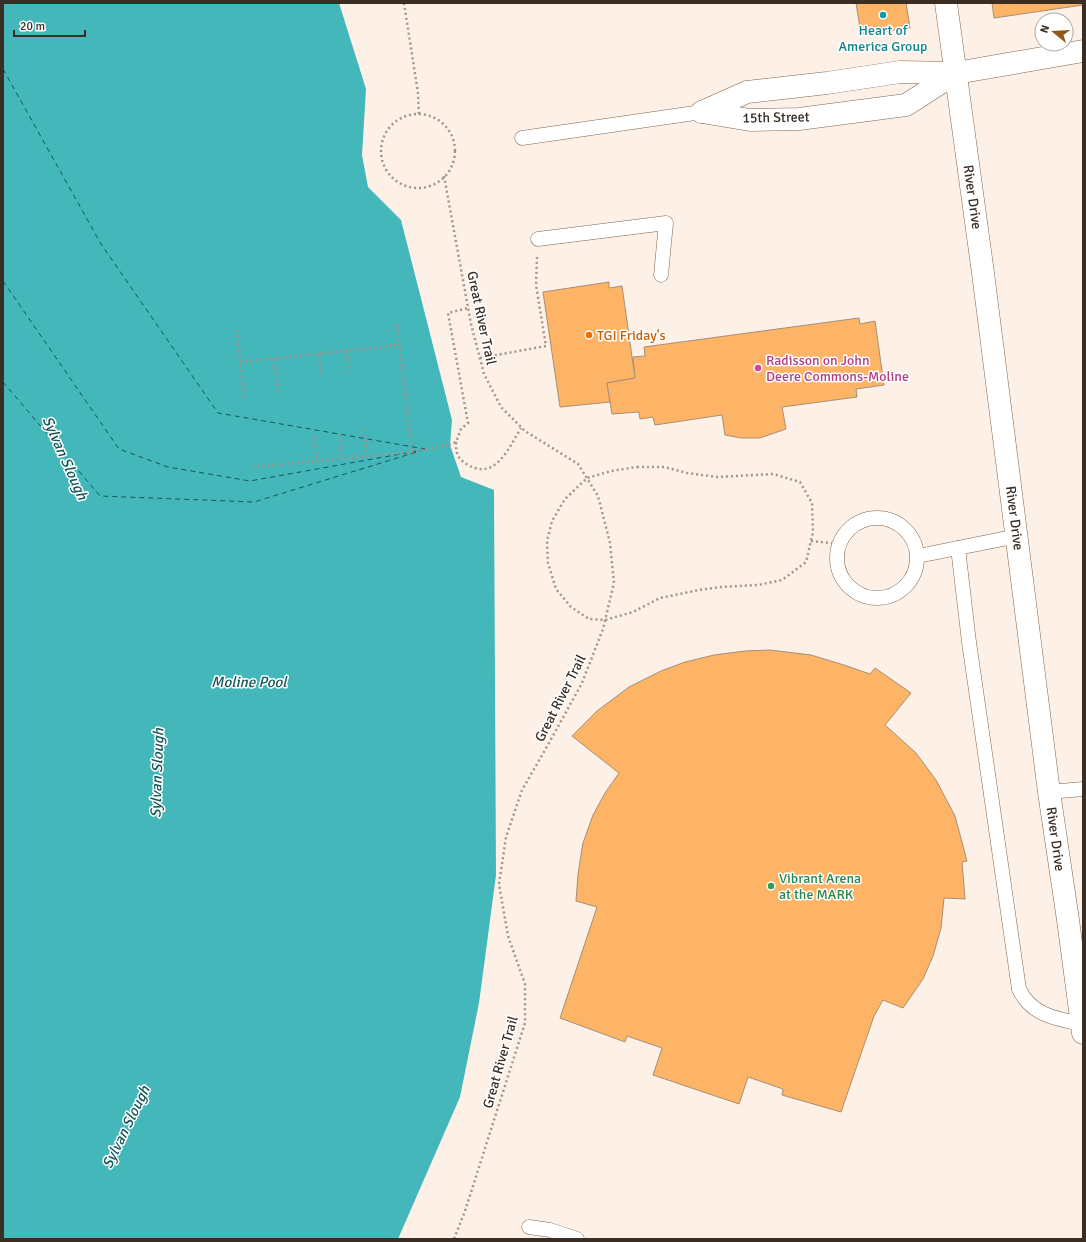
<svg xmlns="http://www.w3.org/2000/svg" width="1086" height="1242" viewBox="0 0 1086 1242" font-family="Signika,sans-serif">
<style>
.water{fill:#43b7ba}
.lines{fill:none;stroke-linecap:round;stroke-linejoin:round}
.ferry{stroke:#155758;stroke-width:1;stroke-dasharray:5 4;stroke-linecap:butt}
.building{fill:#feb466;stroke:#a98e74}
.service-casing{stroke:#80644e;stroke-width:15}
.minor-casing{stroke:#80644e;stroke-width:23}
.tertiary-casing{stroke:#80644e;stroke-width:23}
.secondary-casing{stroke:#80644e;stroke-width:23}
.path{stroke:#a1958b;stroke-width:2.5;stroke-dasharray:2 3;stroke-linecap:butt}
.service{stroke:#fff;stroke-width:14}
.minor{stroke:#fff;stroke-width:22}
.tertiary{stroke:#fff;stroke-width:22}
.secondary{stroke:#fff;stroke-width:22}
.culture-dot{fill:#0f9aa8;stroke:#fff;stroke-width:1.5}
.food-dot{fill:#e8710a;stroke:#fff;stroke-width:1.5}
.hotel-dot{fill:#d1479c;stroke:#fff;stroke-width:1.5}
.leisure-dot{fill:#2e9e5b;stroke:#fff;stroke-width:1.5}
.labels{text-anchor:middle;stroke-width:3;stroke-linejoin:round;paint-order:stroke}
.culture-label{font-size:14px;fill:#0d838f;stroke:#fff}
.street-label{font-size:14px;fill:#392d24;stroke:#fff}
.food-label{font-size:14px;fill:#c56008;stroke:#fff;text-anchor:start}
.hotel-label{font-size:14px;fill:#b23c85;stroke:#fff;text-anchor:start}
.leisure-label{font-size:14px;fill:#27864d;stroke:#fff;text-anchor:start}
.water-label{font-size:15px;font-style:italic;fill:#155758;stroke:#fff}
</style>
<rect width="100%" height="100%" fill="#fdf0e6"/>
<polygon class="water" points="3,3 339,3 366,89 362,155 368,187 401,220 452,420 450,445 461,477 494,490 496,875 479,1003 460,1097 398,1239 3,1239"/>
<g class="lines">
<g class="ferry">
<polyline points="3,69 101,244 218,413 425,449"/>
<polyline points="3,281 119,449 168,467 250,481 423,450"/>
<polyline points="3,382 100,496 254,502 420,451"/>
</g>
</g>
<g class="building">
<polygon points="856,3 906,3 910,28 861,34"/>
<polygon points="992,3 1083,3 1083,5 994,18"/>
<polygon points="609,282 609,288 622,286 635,378 607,383 610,402 560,407 543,292"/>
<polygon points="859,318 860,324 875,321 884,385 856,389 857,397 782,407 786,429 760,438 741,438 725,435 722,415 655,425 653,417 640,419 639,412 612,414 607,383 635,378 633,357 645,356 644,347"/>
<polygon points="770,650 811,655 844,665 870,674 875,668 911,693 885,725 916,753 936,780 955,816 967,861 962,862 965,899 944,898 941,928 933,956 923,979 903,1008 883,1000 874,1016 841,1112 782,1095 783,1089 748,1077 739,1104 653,1075 662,1048 627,1036 625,1042 560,1018 597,907 576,901 578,874 583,843 593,815 605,793 619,773 572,736 597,711 629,687 661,671 685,662 714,655 745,651"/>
</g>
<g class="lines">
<g class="service-casing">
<g id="service">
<polyline points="522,138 702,112"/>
<polyline points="538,239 666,223 661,275"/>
<circle cx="877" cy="558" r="40"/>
<path d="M958 548 969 642 1019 989C1031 1015 1056 1019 1082 1024"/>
<polyline points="918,556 1017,536"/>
<polyline points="1049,792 1083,789"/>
<polyline points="529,1227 550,1230 577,1239"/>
</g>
</g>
<g class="minor-casing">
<g id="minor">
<polyline points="702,112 750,120 799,119 906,105 956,73"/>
<polyline points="702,112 747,92 827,83 900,72 956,73"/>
</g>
</g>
<g class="tertiary-casing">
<polyline id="tertiary" points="956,73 1083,51"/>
</g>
<g class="secondary-casing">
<polyline id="secondary" points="946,3 983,273 1049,792 1068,920 1083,1033"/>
</g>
<g class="path">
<polyline points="404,3 418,93 419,114"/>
<circle cx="418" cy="151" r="37"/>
<polyline points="444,176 471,324 484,374 501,407 525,431 578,464 598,496 610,543 614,583 603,629 582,683 549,743 522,790 506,837 499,884 508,936 525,984 525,1023 465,1211 454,1239"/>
<polyline points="397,324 412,452"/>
<polyline points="237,330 244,397"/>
<polyline points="347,351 349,375"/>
<polyline points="319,354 321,376"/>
<polyline points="480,358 546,346 536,285 537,257"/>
<polyline points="274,359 279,394"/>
<polyline points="240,362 399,345"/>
<polyline points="364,430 367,456"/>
<polyline points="340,434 341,459"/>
<polyline points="314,436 317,461"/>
<path d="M456 442C456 454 457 458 468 465 496 481 509 447 521 428"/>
<polyline points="449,445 456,442 461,429 468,423 448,313 468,308"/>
<polyline points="252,467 412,452 450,445"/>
<polygon points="637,467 664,467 687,473 717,477 773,474 800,482 812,503 813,532 806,562 782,580 758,585 720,587 699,590 660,598 633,612 605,620 589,619 571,607 556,589 548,563 547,541 552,521 565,499 587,478 611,471"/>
<polyline points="811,541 839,544"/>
</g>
<use href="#service" class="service"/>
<use href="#minor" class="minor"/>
<use href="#tertiary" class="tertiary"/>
<use href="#secondary" class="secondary"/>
</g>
<circle class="culture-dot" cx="883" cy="15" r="4"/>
<circle class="food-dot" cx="589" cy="335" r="4"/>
<circle class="hotel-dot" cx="758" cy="368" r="4"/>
<circle class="leisure-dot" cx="771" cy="886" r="4"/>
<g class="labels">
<g class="culture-label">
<text x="883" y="35">Heart of<tspan x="883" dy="16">America Group</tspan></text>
</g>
<g class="street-label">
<text transform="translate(776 117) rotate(-1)" y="5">15th Street</text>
<text transform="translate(973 197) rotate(82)" y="5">River Drive</text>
<text transform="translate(482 318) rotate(78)" y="5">Great River Trail</text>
<text transform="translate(1015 518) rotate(83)" y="5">River Drive</text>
<text transform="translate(560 698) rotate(-63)" y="5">Great River Trail</text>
<text transform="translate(1056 839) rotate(82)" y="5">River Drive</text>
<text transform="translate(500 1062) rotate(-74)" y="5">Great River Trail</text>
</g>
<g class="food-label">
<text x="597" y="340">TGI Friday's</text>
</g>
<g class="hotel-label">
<text x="766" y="365">Radisson on John<tspan x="766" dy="16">Deere Commons-Moline</tspan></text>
</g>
<g class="leisure-label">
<text x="779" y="883">Vibrant Arena<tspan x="779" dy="16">at the MARK</tspan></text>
</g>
<g class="water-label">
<text transform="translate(65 458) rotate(66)" y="5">Sylvan Slough</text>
<text x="249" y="687">Moline Pool</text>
<text transform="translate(157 773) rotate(-88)" y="5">Sylvan Slough</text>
<text transform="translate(126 1127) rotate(-64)" y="5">Sylvan Slough</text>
</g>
</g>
<rect width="1086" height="1242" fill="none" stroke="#392d24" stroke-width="8"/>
<g transform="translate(1054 32) rotate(288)"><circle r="19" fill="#ffffff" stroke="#b0aba7"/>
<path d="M0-3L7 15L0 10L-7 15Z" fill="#925815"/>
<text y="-6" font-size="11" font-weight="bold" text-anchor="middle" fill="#392d24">N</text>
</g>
<path d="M14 30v6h71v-6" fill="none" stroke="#392d24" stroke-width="2"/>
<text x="20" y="30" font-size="12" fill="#392d24" stroke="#ffffff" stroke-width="3" paint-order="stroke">20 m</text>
</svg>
